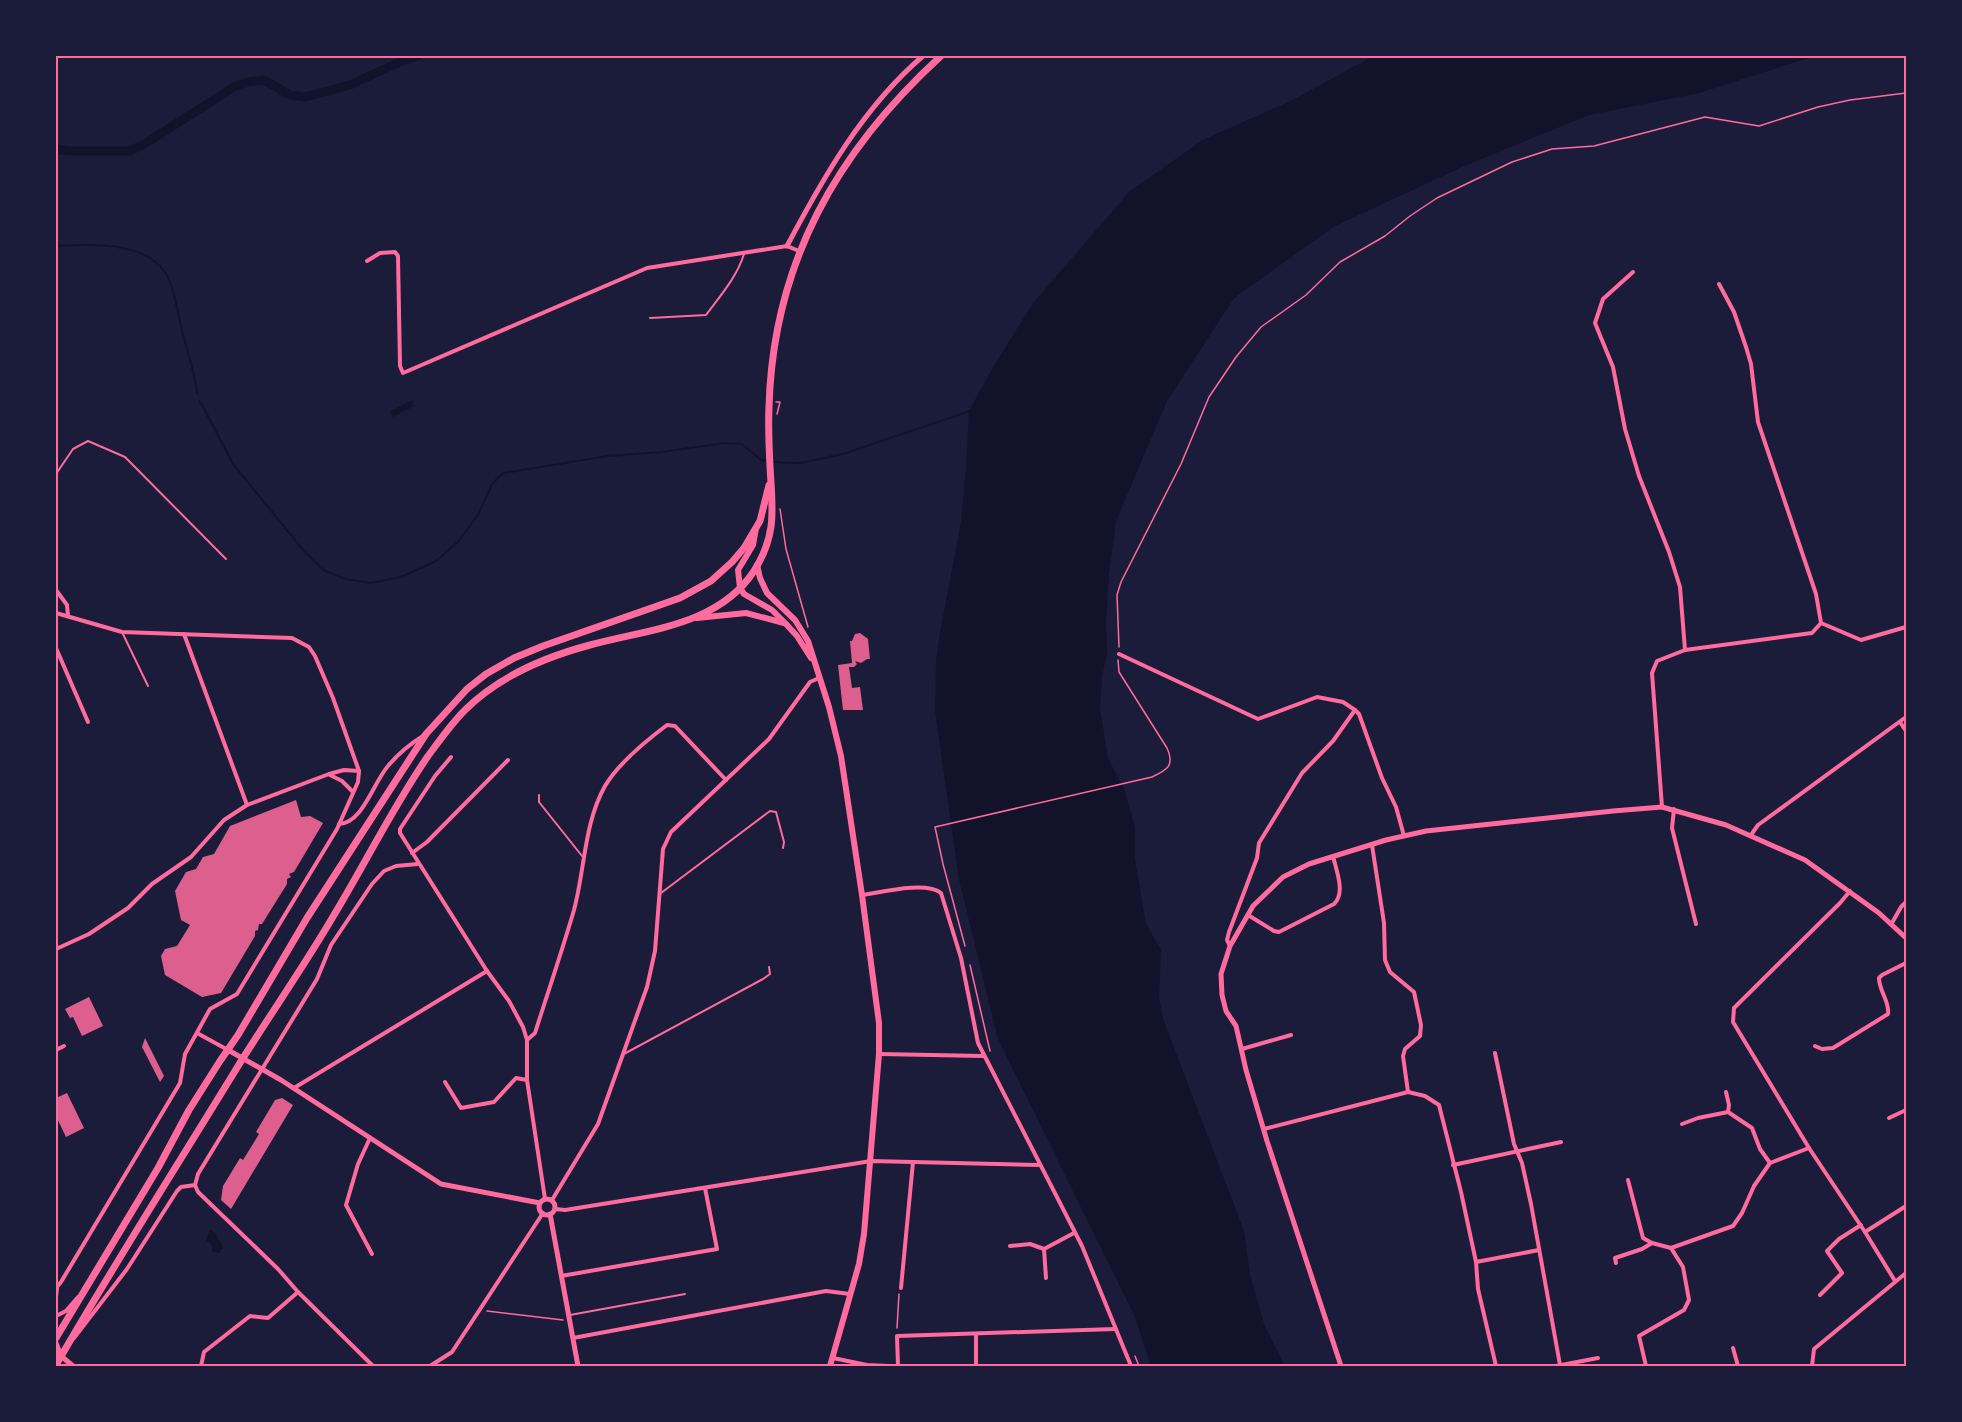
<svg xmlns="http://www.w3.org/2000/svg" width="1962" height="1422" viewBox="0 0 1962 1422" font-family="'Open Sans',sans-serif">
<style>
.water{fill:#12122b}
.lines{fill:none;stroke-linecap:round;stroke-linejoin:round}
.stream{stroke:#12122b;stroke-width:2}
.canal{stroke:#12122b;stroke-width:9}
.building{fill:#dd5f8e}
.path{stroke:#ff6b9d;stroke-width:1.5}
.service{stroke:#ff6b9d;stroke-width:2}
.minor{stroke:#ff6b9d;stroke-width:4}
.tertiary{stroke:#ff6b9d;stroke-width:5}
.secondary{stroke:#ff6b9d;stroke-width:6}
.primary{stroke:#ff6b9d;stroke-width:7}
.neatline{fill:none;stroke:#ff6b9d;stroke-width:2}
</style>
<rect width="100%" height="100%" fill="#1b1b3a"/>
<g class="water">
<polygon points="1373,56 1815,56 1699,93 1589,115 1462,167 1335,226 1234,298 1167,401 1116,521 1109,574 1106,624 1107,653 1102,676 1100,708 1108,759 1124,788 1135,828 1135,860 1146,924 1161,950 1159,997 1163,1019 1244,1231 1250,1275 1264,1324 1285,1366 1151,1366 1135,1317 998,1039 959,879 935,711 936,661 940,633 961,522 966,468 969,411 996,362 1034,302 1130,191 1203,140 1293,100"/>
<polygon points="412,400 414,406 393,417 390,412"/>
<polygon points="210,1229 215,1233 223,1247 219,1253 213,1252 211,1244 206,1241"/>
</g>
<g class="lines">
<g class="stream">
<path d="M56 246C92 244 154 240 170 282 176 297 178 315 182 331 187 352 195 371 197 393"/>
<polyline points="200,401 233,464 304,551 325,571 346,579 371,583 401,577 436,561 458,542 478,515 492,484 503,473 608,456 662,452 725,443 742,444 761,460 785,463 800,463 843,454 970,411"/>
</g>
<polyline class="canal" points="56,149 69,151 130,151 146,143 234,87 248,82 264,80 290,95 305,97 350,85 404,60 418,56"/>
</g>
<g class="building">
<polygon points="860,633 868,639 870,659 867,659 861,663 855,661 857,664 854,667 849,667 852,688 860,687 863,710 843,710 838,665 852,663 850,641 852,641 855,634"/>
<polygon points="296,800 301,817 310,816 323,823 294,872 289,874 291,877 287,879 287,884 262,924 259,924 258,930 255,931 255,936 221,993 202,997 165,975 161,956 165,949 177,946 190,925 181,920 175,891 186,872 196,869 203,857 214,854 230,826"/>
<polygon points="89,997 103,1026 82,1036 73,1017 70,1018 65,1009"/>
<polygon points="145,1038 164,1076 160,1082 142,1047"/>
<polygon points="67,1093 84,1128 66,1137 56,1116 56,1098"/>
<polygon points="282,1098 293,1105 231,1209 221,1200 223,1186 240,1158 243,1160 259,1134 256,1132 275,1100"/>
</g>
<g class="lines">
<g class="path">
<polyline points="776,402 780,402 777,414"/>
<polyline points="780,509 786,549 808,627"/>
<polyline points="1119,647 1117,595 1121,582 1181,464 1209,397 1236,357 1261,327 1306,295 1340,262 1385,236 1410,216 1437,198 1512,162 1552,149 1594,146 1705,117 1759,126 1818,107 1850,100 1906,93"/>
<path d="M965 946 943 864 935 827 1152 777C1167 770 1175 766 1167 748L1119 672 1118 660"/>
<polyline points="970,965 990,1051"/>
<polyline points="487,1311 563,1320"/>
<polyline points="897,1328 899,1294"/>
<polyline points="1135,1356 1139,1366"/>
</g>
<g class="service">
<path d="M650 318 706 315C720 296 737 277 744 254"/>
<polyline points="56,474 73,449 88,441 125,457 226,559"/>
<polyline points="122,632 148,686"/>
<polyline points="539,795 539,802 582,856"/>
<polyline points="661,893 770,811 776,812 784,842 783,848"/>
<polyline points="622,1055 763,979 770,974 769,967"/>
<polyline points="570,1315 685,1294"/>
</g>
<g class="minor">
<polyline points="367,261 380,253 395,252 398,256 400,366 403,373 647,268 787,246 799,251"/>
<polyline points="1633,272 1603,299 1595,323 1613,367 1625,429 1639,476 1669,552 1680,587 1685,650"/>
<polyline points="56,590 67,605 68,616"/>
<polyline points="56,613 122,632 292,638 309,647 315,656 333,698 359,771 358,782 337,829 237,994 210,1009 185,1054 180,1083 61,1282 56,1288"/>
<polyline points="1821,623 1861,640 1906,627"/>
<polyline points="184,634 247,805"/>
<polyline points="56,648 88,722"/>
<polyline points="1119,654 1258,719 1317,697 1343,702 1355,710 1359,714 1382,778 1396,807 1404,836"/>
<polyline points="1900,722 1906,731"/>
<polyline points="451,757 435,776 400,829 400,833 487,971 509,1001 523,1027 527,1040 527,1080 545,1199"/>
<polyline points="330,775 342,781 353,792"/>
<polyline points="1662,807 1652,673 1657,661 1685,650 1812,633 1821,623 1816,594 1758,422 1751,364 1746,347 1734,312 1719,284"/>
<polyline points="1674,809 1672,828 1696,924"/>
<path d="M339 824C363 823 373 783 388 766 398 754 410 744 423 736"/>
<polyline points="1751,835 1758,825 1906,717"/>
<polyline points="1372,845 1384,923 1385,960 1390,972 1414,992 1421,1025 1420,1036 1405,1049 1403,1056 1408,1092"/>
<polyline points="412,853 427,842 508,760"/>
<polyline points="1850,891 1840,903 1734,1008 1733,1022 1809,1148 1865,1232 1895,1281"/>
<path d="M862 895C882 892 926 881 941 893L961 958 978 1043 1082 1246 1131 1366"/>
<path d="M1248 915 1274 931 1279 932 1334 904C1346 893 1336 870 1333 856"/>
<polyline points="1892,923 1901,907 1906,902"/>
<polyline points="1230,946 1227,940 1229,932 1257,858 1259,843 1302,773 1333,741 1355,710"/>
<polyline points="56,949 89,934 128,908 152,884 191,857 224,820 247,805 329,774 344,770 359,771"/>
<polyline points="197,1033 228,1050"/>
<path d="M527 1040 535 1033C548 992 562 951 574 910 585 869 584 823 605 786 618 764 647 740 667 725L675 726 726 780"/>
<path d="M1815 1046 1822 1049 1833 1048 1888 1014C1890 1002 1879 991 1879 978L1882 975 1906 963"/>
<polyline points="1242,1049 1291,1035"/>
<polyline points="56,1050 64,1046"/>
<polyline points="1495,1053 1514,1144 1522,1163 1531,1204 1560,1365"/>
<polyline points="879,1054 984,1056"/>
<polyline points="445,1082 461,1108 494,1102 516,1078 527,1080"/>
<polyline points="294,1088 487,971"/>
<polyline points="1726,1092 1729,1105 1728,1112"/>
<polyline points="1889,1118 1906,1110"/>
<polyline points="1682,1124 1698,1118 1728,1112 1752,1128 1760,1149 1770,1163"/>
<polyline points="1264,1129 1408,1092 1425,1096 1439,1105 1461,1192 1476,1262 1478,1289 1496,1366"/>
<polyline points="370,1138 358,1164 346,1205 372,1254"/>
<polyline points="1453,1165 1561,1142"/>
<polyline points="1628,1180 1643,1238 1652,1243 1671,1248"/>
<polyline points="195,1185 198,1174 317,979 331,945 372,884 384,871 396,866 418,864"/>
<polyline points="195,1185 198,1192 278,1269 298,1292 373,1366"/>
<polyline points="552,1200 598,1124 647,987 655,951 663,849 671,832 769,739 810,682 819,678"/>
<polyline points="555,1209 565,1210 871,1161 1039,1165"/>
<polyline points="1865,1232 1906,1206"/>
<polyline points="1010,1246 1030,1244 1044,1249"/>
<polyline points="1671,1248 1733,1226 1742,1213 1754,1186 1770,1163 1809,1148"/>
<polyline points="1476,1262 1539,1250"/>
<polyline points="1616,1263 1615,1258 1642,1249 1652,1243"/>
<polyline points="561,1276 717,1249 705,1188"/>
<polyline points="1046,1278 1044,1249 1074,1233"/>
<polyline points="901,1288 913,1162"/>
<polyline points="1820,1295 1842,1273 1827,1251 1839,1239 1861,1225"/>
<polyline points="56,1297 57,1288"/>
<polyline points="56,1316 66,1311 78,1297"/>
<polyline points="74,1338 127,1269 177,1191 181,1187 195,1185"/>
<polyline points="573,1338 826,1291 850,1294"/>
<polyline points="1733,1348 1738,1366"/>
<polyline points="833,1358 867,1365 889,1366"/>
<polyline points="201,1366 204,1352 250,1316 268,1318 298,1292"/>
<polyline points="430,1366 452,1352 543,1213"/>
<polyline points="898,1366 897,1336 1115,1329"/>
<polyline points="976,1366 976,1334"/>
<polyline points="1556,1366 1598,1358"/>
<polyline points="1646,1366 1639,1336 1684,1310 1689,1300 1683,1267 1671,1248"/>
<polyline points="1812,1366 1814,1349 1906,1273"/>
</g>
<g class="tertiary">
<path d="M787 246C823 178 863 107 923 56"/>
<polyline points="228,1050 281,1080 441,1184 540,1203"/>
<circle cx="547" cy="1207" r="8"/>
<polyline points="550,1214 578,1366"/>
<polyline points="56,1343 61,1356 73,1366"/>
<polyline points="1341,1366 1267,1141 1246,1070 1236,1026 1226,1011 1222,995 1221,974 1230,946 1253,906 1283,877 1309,864 1386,840 1426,831 1613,811 1662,807 1726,825 1805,860 1879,913 1906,938"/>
</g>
<g class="secondary">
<polyline points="756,528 753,545 738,570 740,588 744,594 772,610 786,624 797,636 811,658"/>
<polyline points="757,565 760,578 767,593 795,620 808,641 829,707 841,756 862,895 879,1023 879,1054 864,1234 859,1264 830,1366"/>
<polyline points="697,618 746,613 784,623"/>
</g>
<g class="primary">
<polyline points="56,1338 158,1168 189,1110 220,1061 238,1035 307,918 426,734 467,689 486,674 514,658 543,646 680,598 711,581 732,562 744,548 760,521 769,485"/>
<path d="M56 1365C113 1266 175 1169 235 1071 267 1019 303 968 334 915 366 862 393 807 428 756 440 740 451 724 465 710 498 677 545 657 590 645 648 629 718 626 754 571 778 533 772 507 770 466 769 446 768 427 769 407 773 263 837 151 941 56"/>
</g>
</g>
<rect width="1962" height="1422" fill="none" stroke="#1b1b3a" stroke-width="114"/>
<rect x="57" y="57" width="1848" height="1308" class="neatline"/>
</svg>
